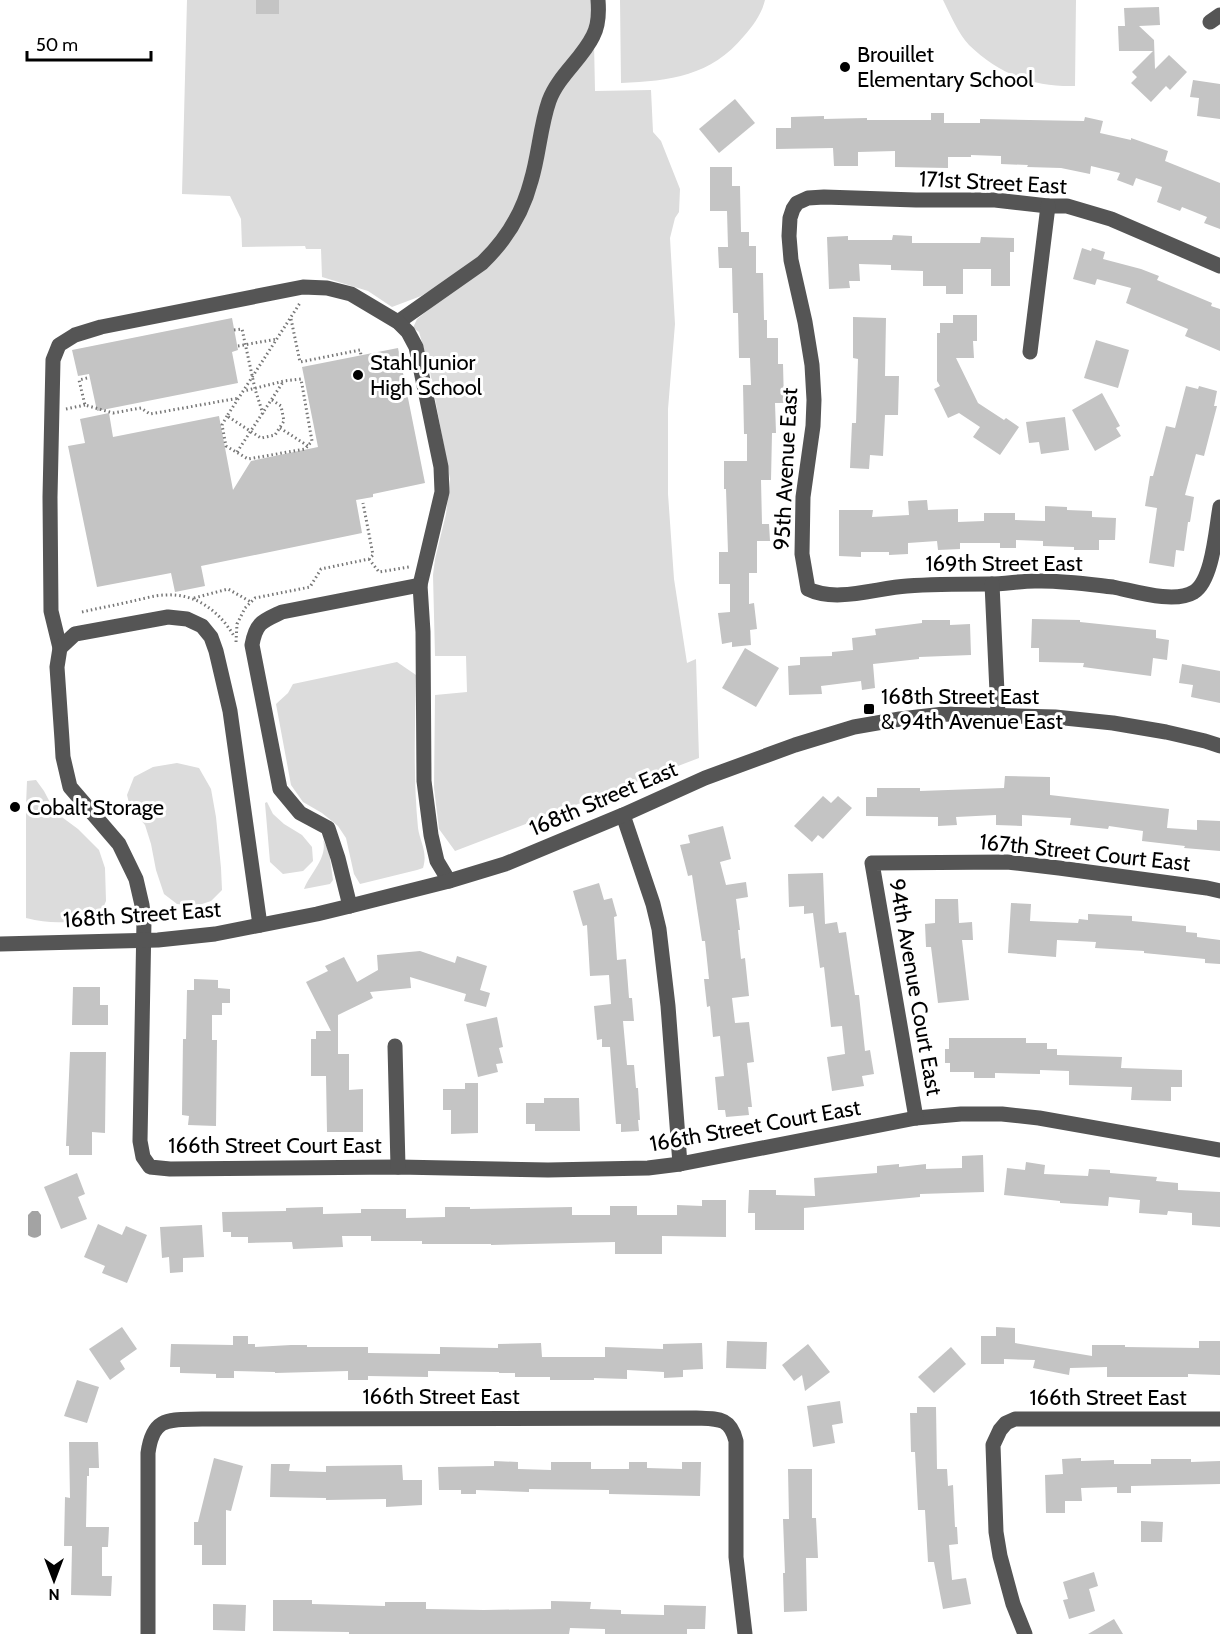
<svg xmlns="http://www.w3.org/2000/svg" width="1220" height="1634" viewBox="0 0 1220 1634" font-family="Cabin,sans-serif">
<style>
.green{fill:#dcdcdc}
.water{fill:#a3a3a3}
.building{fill:#c4c4c4}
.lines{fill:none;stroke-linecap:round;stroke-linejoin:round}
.path{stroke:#777;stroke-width:3;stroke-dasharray:1.5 3;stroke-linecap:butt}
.minor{stroke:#555;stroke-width:15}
.poi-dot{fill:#000;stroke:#fff;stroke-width:2}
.labels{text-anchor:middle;stroke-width:6;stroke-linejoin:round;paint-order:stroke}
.poi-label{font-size:22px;fill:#000;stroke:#fff;text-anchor:start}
.street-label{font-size:22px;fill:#000;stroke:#fff}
</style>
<rect width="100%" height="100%" fill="#fff"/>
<g class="green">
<polygon points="187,0 594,0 593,18 585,38 557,75 524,187 507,225 479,260 454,277 421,296 392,307 368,291 322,277 321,249 306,249 305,246 242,247 241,219 230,196 182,194"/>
<path d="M620 0H765C762 13 753 26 744 36 711 76 670 81 621 83Z"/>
<path d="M943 0H1076L1075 86C1033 87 999 74 969 45 958 33 950 14 943 0Z"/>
<polygon points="594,42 595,91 651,90 653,132 661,141 680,189 679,212 675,218 670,238 675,324 668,409 668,494 674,579 687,663 696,659 699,758 455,851 439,829 434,788 435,695 467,692 466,656 435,656 433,575 435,559 446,514 450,479 429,366 419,332 413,328 417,319 460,284 505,241 559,90"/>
<path d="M397 662 416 675C415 725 413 777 418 828 420 842 428 852 423 868L417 870 360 884 354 874 346 838 338 826 322 813 303 802 291 785 276 704 288 693 293 684Z"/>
<polygon points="177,763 199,768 211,789 216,817 221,868 222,890 211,901 196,906 177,904 164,894 156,870 151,844 145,825 130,807 127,795 134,777 153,767"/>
<path d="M36 780 44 791 55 812 78 829 99 850 105 868 106 901 100 915C72 923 55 925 26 918V805L27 781Z"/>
<polygon points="267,802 273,814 284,824 302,835 312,847 313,861 303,871 283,874 270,862 265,803"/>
<path d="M323 840 329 851 333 880 330 884 304 889C310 873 328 858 323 840Z"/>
</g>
<path class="water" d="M32 1211H38L41 1215V1235C37 1238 33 1239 28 1235V1215Z"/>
<g class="building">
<rect x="256" y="0" width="23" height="14"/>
<polygon points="1159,7 1160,25 1139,26 1154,40 1155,69 1169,55 1187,72 1170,90 1166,86 1151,102 1131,83 1137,77 1132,72 1153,51 1119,51 1118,26 1125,26 1124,8"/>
<polygon points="1193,80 1220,84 1220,119 1197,116 1199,98 1190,97"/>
<polygon points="735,99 755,123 719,153 699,129"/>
<polygon points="931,113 944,113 944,123 980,123 980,119 1084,121 1085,117 1103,121 1100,133 1131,140 1131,138 1168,151 1165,161 1220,183 1220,229 1204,223 1207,217 1182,207 1180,211 1157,202 1162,187 1136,178 1133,186 1117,180 1120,173 1091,166 1090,174 1061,168 1027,167 1028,165 1001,164 1001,156 971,155 971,157 948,157 948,168 895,167 895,151 858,152 858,166 834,166 833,148 776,149 776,128 791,128 791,117 824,116 824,119 867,118 867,120 931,120"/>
<polygon points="710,167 732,167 732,186 740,186 741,232 749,232 749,246 756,246 756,273 763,273 764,320 767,320 767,338 778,338 778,364 783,364 784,403 775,403 776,433 772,433 771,480 761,480 762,524 769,524 770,541 757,541 757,573 749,573 749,604 754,603 757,629 750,630 751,645 732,647 732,642 722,644 718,613 730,612 730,584 719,584 719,552 728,552 726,489 724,489 724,461 747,461 747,434 744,434 743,385 751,385 750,358 739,358 738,313 733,313 732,268 719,268 718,247 728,247 727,211 710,211"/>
<polygon points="893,235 912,236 912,243 980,243 981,237 1014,238 1014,252 1010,252 1010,286 991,286 991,269 963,269 963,294 946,294 946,286 923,286 923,271 891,270 891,265 859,264 860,281 849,281 850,288 829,289 827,237 848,236 848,240 892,240"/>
<polygon points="1082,248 1091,251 1092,248 1105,252 1103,259 1141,269 1159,276 1157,280 1212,303 1211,306 1220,309 1220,351 1185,336 1188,329 1126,303 1131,288 1097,279 1095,285 1073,279"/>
<polygon points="953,315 977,315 977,341 973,341 974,358 956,358 978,403 1004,420 1006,418 1019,427 1000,455 973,437 980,427 959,413 948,418 934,389 940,386 937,381 937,333 940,333 940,323 953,323"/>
<polygon points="853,317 886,318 885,376 899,376 898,415 885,415 883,456 870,455 869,469 850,468 852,423 856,423 858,359 853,358"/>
<polygon points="232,318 238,350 232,352 238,383 97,411 89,374 78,376 72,350"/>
<polygon points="1096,340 1129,350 1118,388 1084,378"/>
<polygon points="398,348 425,483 373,494 373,497 356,500 362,533 201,566 205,586 175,592 171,573 97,587 68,446 85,443 80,419 109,413 113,437 219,416 233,490 251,461 318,447 302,367"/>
<polygon points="1186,386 1198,389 1199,386 1217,391 1214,406 1217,406 1204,456 1196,454 1185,495 1194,497 1190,522 1188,522 1184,551 1176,550 1174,567 1149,563 1157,508 1145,506 1150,476 1153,476 1166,426 1175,428"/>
<polygon points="1102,393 1120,426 1116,428 1121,436 1095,451 1072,410"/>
<polygon points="1065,417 1069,450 1041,454 1039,442 1029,443 1026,422"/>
<polygon points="927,500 928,510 958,509 958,522 984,521 984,513 1015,513 1015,520 1045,521 1045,506 1067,507 1067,510 1092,511 1092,517 1116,518 1115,540 1099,540 1099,550 1074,550 1074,547 1043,546 1043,541 1016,540 1016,548 1000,548 1000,543 960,543 960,549 938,550 937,541 908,543 908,554 889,555 889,552 861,552 861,557 839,556 839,510 873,510 872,517 909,515 908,501"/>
<polygon points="1032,619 1080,620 1080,622 1156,630 1156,638 1169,640 1167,660 1153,658 1151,676 1083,667 1084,663 1039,662 1039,648 1031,648"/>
<polygon points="922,620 950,620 950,625 970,624 971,655 919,657 919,659 873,664 875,688 862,690 861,681 821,686 822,694 789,695 788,666 800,665 800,657 832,656 832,652 853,650 852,638 876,635 875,629 922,623"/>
<polygon points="745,648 779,668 756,707 722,688"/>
<polygon points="1182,664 1220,671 1220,703 1191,697 1193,685 1179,683"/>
<polygon points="1005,776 1050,777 1050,795 1169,809 1167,828 1197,830 1197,820 1220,821 1220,851 1184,848 1185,846 1142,841 1143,831 1109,826 1108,829 1070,825 1071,818 1022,815 1022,826 996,825 996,815 956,817 957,825 938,826 938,817 866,816 866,797 877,797 877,788 920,788 920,791 1004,788"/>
<polygon points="823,796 831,803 838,796 852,808 823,839 818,835 812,842 794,826"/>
<polygon points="723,826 731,859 720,862 726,885 746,882 748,897 736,899 740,930 738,930 741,959 745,958 749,996 732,998 735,1023 749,1022 754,1062 747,1063 752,1107 748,1107 749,1115 726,1117 725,1110 718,1110 715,1077 724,1076 720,1036 713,1037 710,1006 707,1007 704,979 709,979 705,941 702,941 692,875 688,876 680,845 690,843 688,835"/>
<polygon points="823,873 825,924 837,922 839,933 846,932 855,995 859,995 865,1051 870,1050 874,1074 862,1076 864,1086 832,1091 827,1057 845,1054 842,1026 831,1027 824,967 820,968 813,913 804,914 804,906 789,907 788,874"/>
<polygon points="599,883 604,900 612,898 617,916 614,917 617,960 626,959 629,998 632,998 634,1021 623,1021 627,1065 634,1065 636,1088 638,1088 640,1120 638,1120 639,1131 621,1132 621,1124 616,1124 610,1047 602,1047 602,1039 597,1040 594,1006 611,1004 609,975 590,976 587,925 583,926 573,891"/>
<polygon points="935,899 958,899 959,923 972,922 973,940 962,940 969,1000 938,1003 931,947 926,947 925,924 935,923"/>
<polygon points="1011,903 1031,904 1030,921 1078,923 1079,919 1088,920 1088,914 1132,916 1132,921 1186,926 1186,932 1197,933 1197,937 1220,940 1220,964 1205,963 1205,959 1144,953 1144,951 1095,948 1096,942 1057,940 1056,957 1008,953"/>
<polygon points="420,951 455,963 457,956 487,966 480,990 490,993 486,1007 464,1001 466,994 410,977 411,988 370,992 373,998 338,1015 338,1054 349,1054 349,1090 363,1089 363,1132 327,1132 326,1076 311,1076 311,1039 316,1039 316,1031 331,1031 306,982 328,971 325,966 344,957 357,982 378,970 377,955"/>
<polygon points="194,979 218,980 218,988 230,989 230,1003 222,1003 222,1015 212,1015 212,1040 217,1040 216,1126 188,1125 189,1116 182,1115 183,1039 186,1039 187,990 194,990"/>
<polygon points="73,987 100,987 100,1005 108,1005 108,1025 72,1025"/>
<polygon points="497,1017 503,1047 499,1048 503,1063 496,1064 498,1072 478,1077 466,1024"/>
<polygon points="949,1038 1026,1038 1026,1043 1047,1043 1047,1049 1057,1049 1057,1055 1122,1057 1121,1068 1182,1070 1182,1087 1171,1087 1171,1101 1131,1100 1132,1087 1069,1085 1069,1071 1040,1070 1040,1074 995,1073 995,1078 974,1078 974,1072 950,1072 950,1063 945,1063 945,1049 949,1049"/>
<polygon points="70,1052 106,1052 105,1133 92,1132 92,1155 69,1155 69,1146 66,1146"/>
<polygon points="465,1083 478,1083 478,1133 451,1134 451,1110 443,1110 443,1089 465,1089"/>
<polygon points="544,1098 579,1098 580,1131 535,1131 535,1124 526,1124 526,1103 544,1103"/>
<polygon points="983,1155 984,1192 920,1194 920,1197 804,1208 804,1230 755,1230 755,1213 748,1213 749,1190 776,1190 776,1195 815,1196 814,1178 877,1173 877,1166 899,1164 899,1167 926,1164 926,1169 962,1168 962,1156"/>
<polygon points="1026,1162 1045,1165 1044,1174 1088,1176 1089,1169 1110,1170 1110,1173 1157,1177 1156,1181 1178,1183 1178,1190 1220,1192 1220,1227 1192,1225 1192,1213 1168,1211 1167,1215 1139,1213 1140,1200 1109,1197 1108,1206 1060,1203 1060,1201 1004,1195 1007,1168 1025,1170"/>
<polygon points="77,1173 85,1194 78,1197 87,1219 61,1229 44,1187"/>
<polygon points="702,1200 726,1200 726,1237 662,1236 662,1254 615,1254 615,1242 491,1245 491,1244 422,1244 422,1241 371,1241 371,1236 342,1236 343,1247 293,1249 292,1242 248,1243 248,1237 231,1237 231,1232 223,1232 222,1212 286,1211 286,1208 323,1207 323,1214 361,1213 361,1209 406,1209 406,1218 445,1217 445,1207 470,1207 470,1209 572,1207 572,1215 610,1215 610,1206 637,1206 637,1215 677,1215 677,1205 702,1206"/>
<polygon points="98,1224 122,1235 126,1226 147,1235 127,1283 102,1273 105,1266 84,1257"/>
<polygon points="202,1225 204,1257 183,1258 183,1272 170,1273 169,1257 162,1258 160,1227"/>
<polygon points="122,1327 137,1349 120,1361 125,1369 110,1380 89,1349"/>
<polygon points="996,1327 1015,1328 1015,1343 1092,1356 1092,1345 1125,1345 1125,1347 1199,1348 1199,1341 1220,1341 1220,1375 1188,1374 1188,1377 1107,1377 1107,1367 1070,1368 1069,1375 1033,1368 1035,1360 1004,1359 1004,1364 981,1364 981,1336 996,1336"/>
<polygon points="233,1336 248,1336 248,1344 255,1344 255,1347 291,1345 307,1345 307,1347 368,1347 368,1353 440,1354 440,1347 498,1348 498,1344 541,1343 542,1357 605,1357 605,1347 663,1349 663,1344 702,1343 703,1369 683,1370 683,1377 664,1378 664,1372 627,1370 627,1379 594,1378 594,1380 550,1380 550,1377 515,1377 515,1373 499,1373 499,1372 428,1371 428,1377 368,1376 368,1380 348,1380 348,1371 275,1373 275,1372 234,1371 234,1378 216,1378 216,1374 180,1373 180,1367 170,1367 171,1344 233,1345"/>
<polygon points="727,1341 767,1342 766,1369 726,1368"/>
<polygon points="808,1344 830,1372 805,1391 802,1375 794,1381 782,1365"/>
<polygon points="951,1347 966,1364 934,1393 918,1377"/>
<polygon points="77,1380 99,1387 87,1423 64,1416"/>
<polygon points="840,1401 843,1423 832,1425 835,1443 813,1447 807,1406"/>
<polygon points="917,1407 936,1407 937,1469 947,1469 948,1486 953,1485 955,1527 957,1527 958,1544 949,1545 952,1580 966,1578 971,1604 943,1609 934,1562 928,1562 925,1510 918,1510 915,1452 911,1452 910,1413 917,1413"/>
<polygon points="69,1442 98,1442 99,1468 89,1468 89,1476 87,1476 86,1527 109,1527 108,1547 102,1547 102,1576 112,1576 111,1596 71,1595 72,1546 64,1546 65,1497 70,1498"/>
<polygon points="214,1458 243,1466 231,1511 226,1510 226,1565 202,1565 202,1545 194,1545 194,1522 198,1522"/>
<polygon points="1081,1458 1081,1461 1114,1460 1114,1464 1151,1464 1151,1459 1191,1459 1191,1462 1220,1461 1220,1484 1131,1486 1131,1493 1117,1493 1117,1487 1081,1488 1082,1501 1065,1501 1065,1513 1046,1513 1045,1475 1063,1474 1062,1459"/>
<polygon points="494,1461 518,1462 518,1469 551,1470 551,1462 591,1462 591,1469 629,1469 629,1462 647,1462 647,1468 682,1469 682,1462 701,1462 700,1496 609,1494 609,1490 529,1489 529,1492 476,1490 476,1494 461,1494 461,1490 439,1490 438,1467 494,1466"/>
<polygon points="271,1464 290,1464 289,1471 326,1472 326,1466 402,1465 403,1480 422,1480 422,1505 386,1507 386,1499 326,1500 326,1498 270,1497"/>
<polygon points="788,1469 812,1469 812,1518 816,1518 818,1558 806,1558 807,1611 784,1612 783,1573 785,1573 783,1519 789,1519"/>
<polygon points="1141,1521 1163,1522 1162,1542 1141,1542"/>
<polygon points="1094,1572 1098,1586 1089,1589 1095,1611 1069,1619 1063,1600 1068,1599 1063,1582"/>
<polygon points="273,1600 312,1600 312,1604 385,1606 385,1602 426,1602 426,1609 484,1610 551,1609 551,1601 591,1602 590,1609 621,1610 621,1614 664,1615 664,1605 706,1606 705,1629 687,1629 687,1634 605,1634 605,1629 570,1628 569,1634 349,1634 349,1632 273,1631"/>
<polygon points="213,1604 246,1605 245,1631 213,1630"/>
<polygon points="1114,1619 1123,1634 1088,1634"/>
</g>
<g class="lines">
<g class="path">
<polyline points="291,319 300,362 360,350 361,355"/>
<polyline points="234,330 242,329 255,389 263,414"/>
<polyline points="238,346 277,339"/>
<polyline points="87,378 79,380 85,405 113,413 141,408 150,414 239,398"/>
<polyline points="272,400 281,406 284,421 275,435 261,438 227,416 300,303"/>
<polyline points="66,409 85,405"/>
<polyline points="227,416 222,425 226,446 248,459 305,449 312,441 301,379 284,381 244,391"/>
<polyline points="280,428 308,446"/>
<polyline points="237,452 283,382"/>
<polyline points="369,559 379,572 409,567"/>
<polyline points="194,598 228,589 251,602"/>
<path d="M82 612C99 608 116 605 133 601 143 599 155 595 165 595 196 593 219 611 234 636"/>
<polyline points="236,642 237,624 245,608 255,598 310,587 321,569 369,559 373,555 363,503"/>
</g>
<g class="minor">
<polyline points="1210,22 1220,15"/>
<path d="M1220 266 1111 219 1067 206H1048L995 200H916L824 197 808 198 797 203 793 209 790 218 789 236 791 260 805 322 812 365 814 400 813 426 803 497 802 554 808 589C836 603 876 588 907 586 934 584 962 584 989 584 1005 584 1020 581 1035 581 1061 580 1087 584 1113 587 1134 591 1174 604 1194 592 1213 580 1216 528 1220 507"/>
<path d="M398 322 482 263C505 241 523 212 531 181 539 155 540 127 549 101 558 76 582 59 593 36 599 25 599 12 598 0"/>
<polyline points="1030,352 1048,206"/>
<polyline points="992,584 998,714"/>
<polyline points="60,648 51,611 50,497 53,360 59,345 75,335 101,327 303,287 327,288 351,294 398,322 408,332 416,347 441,467 442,492 420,585"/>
<polyline points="623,815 653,904 659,929 668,1006 680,1164"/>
<path d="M350 906 338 858 328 828 300 813 280 789 252 645C256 622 263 621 282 612L420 585 423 632 424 781 431 835 437 861 449 881"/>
<polyline points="260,925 230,711 216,651 211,637 202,626 187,619 168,617 75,634 60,648 57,667 62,740 63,757 70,787 119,844 136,879 142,905 144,920 140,1141 143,1157 150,1167 170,1169 398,1167 548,1170 648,1168 680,1164 916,1118 961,1114 1002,1114 1039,1118 1220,1150"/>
<polyline points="0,944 158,940 215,934 317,914 350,906 449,881 505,864 623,815 705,778 795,745 854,727 900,719 944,714 1055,717 1113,723 1166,732 1205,741 1220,746"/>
<polyline points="395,1046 398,1167"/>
<polyline points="916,1118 872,863 1007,862 1059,868 1207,888 1220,891"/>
<path d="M148 1634V1453C153 1415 171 1420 202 1419L696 1418C718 1419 730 1417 736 1441V1557L745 1634"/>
<polyline points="1025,1634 1013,1604 1000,1556 996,1532 993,1445 1000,1430 1006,1423 1015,1419 1220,1419"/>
</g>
</g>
<g class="poi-dot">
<circle cx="845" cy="67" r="6"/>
<circle cx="358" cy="375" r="6"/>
<rect x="863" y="703" width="12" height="12" rx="3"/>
<circle cx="15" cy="807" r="6"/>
</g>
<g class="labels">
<g class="poi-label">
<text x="857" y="62">Brouillet<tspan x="857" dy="25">Elementary School</tspan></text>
<text x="370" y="370">Stahl Junior<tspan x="370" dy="25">High School</tspan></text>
<text x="881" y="704">168th Street East<tspan x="881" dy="25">&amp; 94th Avenue East</tspan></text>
<text x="27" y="815">Cobalt Storage</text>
</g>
<g class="street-label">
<text transform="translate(993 182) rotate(3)" y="8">171st Street East</text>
<text transform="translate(785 469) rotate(-87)" y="8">95th Avenue East</text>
<text x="1004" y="571">169th Street East</text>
<text transform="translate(603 798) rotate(-23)" y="8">168th Street East</text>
<text transform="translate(1085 852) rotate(6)" y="8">167th Street Court East</text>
<text transform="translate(142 914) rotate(-4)" y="8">168th Street East</text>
<text transform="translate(916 987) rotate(80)" y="8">94th Avenue Court East</text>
<text transform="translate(755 1125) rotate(-10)" y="8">166th Street Court East</text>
<text x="275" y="1153">166th Street Court East</text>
<text x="441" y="1404">166th Street East</text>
<text x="1108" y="1405">166th Street East</text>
</g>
</g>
<g transform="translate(54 1580) rotate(180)" stroke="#ffffff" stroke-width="4.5" paint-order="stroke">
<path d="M0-4.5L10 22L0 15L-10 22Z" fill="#000000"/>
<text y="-9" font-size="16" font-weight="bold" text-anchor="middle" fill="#000000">N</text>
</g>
<path d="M27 51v9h124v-9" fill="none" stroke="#000000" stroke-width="3"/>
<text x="36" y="51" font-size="18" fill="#000000" stroke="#ffffff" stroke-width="4.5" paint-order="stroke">50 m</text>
</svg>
